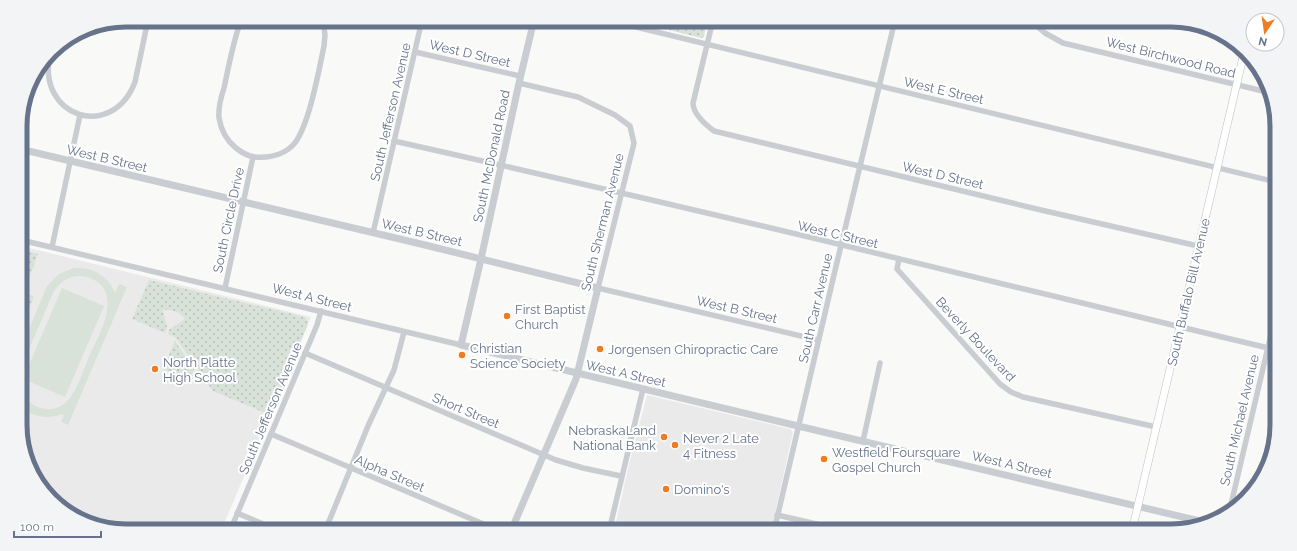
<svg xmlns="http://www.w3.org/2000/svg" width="1297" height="551" viewBox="0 0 1297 551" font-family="Raleway,sans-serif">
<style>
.built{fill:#eaeaea}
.grass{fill:url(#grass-dots)}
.pitch{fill:#d9e2d8}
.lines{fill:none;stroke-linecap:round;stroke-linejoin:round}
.secondary-casing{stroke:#bdc1c7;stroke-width:8}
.minor{stroke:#c9ccd0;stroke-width:5.5}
.tertiary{stroke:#c9ccd0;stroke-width:7}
.secondary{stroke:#fff;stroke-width:7}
.poi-dot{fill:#f07c21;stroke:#fff;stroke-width:1.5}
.labels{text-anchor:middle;stroke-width:4;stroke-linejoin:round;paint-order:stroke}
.street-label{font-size:13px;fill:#66738a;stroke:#fff}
.poi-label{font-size:13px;fill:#66738a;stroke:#fff;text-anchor:start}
.rim{fill:none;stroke:#66738a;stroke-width:5}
</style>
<defs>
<pattern id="grass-dots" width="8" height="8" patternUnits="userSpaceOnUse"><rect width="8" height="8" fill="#d9e2d8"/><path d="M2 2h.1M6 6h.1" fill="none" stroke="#b4bcb5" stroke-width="1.8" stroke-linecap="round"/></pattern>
</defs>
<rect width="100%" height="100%" fill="#f9f9f7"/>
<g class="built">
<polygon points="21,246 311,317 221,531 126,531 86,523 42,490 21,439"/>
<polygon points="647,395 790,429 793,432 771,531 614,531 629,464"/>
</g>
<g class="grass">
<polygon points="670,20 707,20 704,37 701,38 669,30 668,27"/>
<polygon points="21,249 38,254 24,292 33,296 33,299 21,328"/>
<path d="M149 280 305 317 308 324 270 415 213 391 175 337 168 334 169 330 185 319C180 312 172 309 163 310L167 328 165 333 132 319Z"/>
<polygon points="175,341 194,369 190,380 163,369"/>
</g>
<g class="pitch">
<path d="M74 268C89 267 102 272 111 285 112 288 114 291 115 293L119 284 127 287 68 425 61 422 64 415 62 414C48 420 32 417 21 406V391C29 408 51 416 66 402 76 394 83 371 88 359 97 338 120 302 99 283 95 280 88 277 82 276 69 275 59 282 53 293L21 368V348L47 286 59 274Z"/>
<polygon points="62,288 104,306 65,397 23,379"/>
</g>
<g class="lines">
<g class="secondary-casing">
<polyline id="secondary" points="1132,531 1244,53"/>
</g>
<g class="minor">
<path d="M241 20C233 42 229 65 224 88 221 97 218 108 219 118 221 130 226 140 236 148 242 153 248 156 255 157 269 158 284 155 294 144 309 126 319 70 324 46L325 35 323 20"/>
<polyline points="607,20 1276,182"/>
<path d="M713 20 693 103C693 114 706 125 714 131L1041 210 1198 246"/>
<polyline points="1030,20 1045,33 1063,43 1267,92"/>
<polyline points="415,52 520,76"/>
<path d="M50 54C36 117 112 142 135 82L148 20"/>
<polyline points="519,83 578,97 615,115 630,126 634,143 598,288 818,340"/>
<path d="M394 141C599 187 803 235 1007 285 1097 306 1186 329 1277 350"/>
<polyline points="373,233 422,20"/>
<polyline points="21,240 461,345"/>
<polyline points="52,247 80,115"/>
<polyline points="899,259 897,269 1000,384 1011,392 1023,397 1156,427"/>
<polyline points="225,288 253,157"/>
<polyline points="305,353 556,460 583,468 621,476"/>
<polyline points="271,434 500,531"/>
<polyline points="863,441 880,363"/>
<polyline points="237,513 280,531"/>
<polyline points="1229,513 1277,309"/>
<polyline points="777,515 847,531"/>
<polyline points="230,531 317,325 321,311"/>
<polyline points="325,531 368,426 394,370 404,332"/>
<polyline points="609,531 643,389"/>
<polyline points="774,531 833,279 895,20"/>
</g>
<g class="tertiary">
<polyline points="534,20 519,83 481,259 461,345 798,426 1204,522"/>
<polyline points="20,149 425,245 598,288 576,379 511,531"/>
</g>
<use href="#secondary" class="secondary"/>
</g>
<g class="poi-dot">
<circle cx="507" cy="316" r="4"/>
<circle cx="600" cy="349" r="4"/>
<circle cx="462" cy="355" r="4"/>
<circle cx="155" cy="369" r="4"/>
<circle cx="664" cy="437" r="4"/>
<circle cx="675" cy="445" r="4"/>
<circle cx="824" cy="459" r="4"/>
<circle cx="666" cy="489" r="4"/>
</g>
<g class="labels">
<g class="street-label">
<text transform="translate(470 53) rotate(13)" y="5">West D Street</text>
<text transform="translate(1171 57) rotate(14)" y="5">West Birchwood Road</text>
<text transform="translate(944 90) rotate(13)" y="5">West E Street</text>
<text transform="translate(390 112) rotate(-77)" y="5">South Jefferson Avenue</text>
<text transform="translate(491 156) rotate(-78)" y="5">South McDonald Road</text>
<text transform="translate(107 158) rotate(13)" y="5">West B Street</text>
<text transform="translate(943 175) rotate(13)" y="5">West D Street</text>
<text transform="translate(228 220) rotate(-78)" y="5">South Circle Drive</text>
<text transform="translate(602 222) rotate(-76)" y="5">South Sherman Avenue</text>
<text transform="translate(422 232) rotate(13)" y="5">West B Street</text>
<text transform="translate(838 234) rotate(13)" y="5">West C Street</text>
<text transform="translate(1188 292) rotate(-77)" y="5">South Buffalo Bill Avenue</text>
<text transform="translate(312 297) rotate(14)" y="5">West A Street</text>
<text transform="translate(815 308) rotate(-77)" y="5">South Carr Avenue</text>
<text transform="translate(737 309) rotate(13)" y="5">West B Street</text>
<text transform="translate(976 339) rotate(47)" y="5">Beverly Boulevard</text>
<text transform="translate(626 373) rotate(13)" y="5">West A Street</text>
<text transform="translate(270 408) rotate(-67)" y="5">South Jefferson Avenue</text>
<text transform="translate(466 410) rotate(23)" y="5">Short Street</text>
<text transform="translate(1239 420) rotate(-77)" y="5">South Michael Avenue</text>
<text transform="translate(1012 464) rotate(13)" y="5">West A Street</text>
<text transform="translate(390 473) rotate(23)" y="5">Alpha Street</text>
</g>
<g class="poi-label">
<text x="515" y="314">First Baptist<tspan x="515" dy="15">Church</tspan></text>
<text x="470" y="353">Christian<tspan x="470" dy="15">Science Society</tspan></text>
<text x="608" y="354">Jorgensen Chiropractic Care</text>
<text x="163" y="367">North Platte<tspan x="163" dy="15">High School</tspan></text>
<text x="656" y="435" text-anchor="end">NebraskaLand<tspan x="656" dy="15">National Bank</tspan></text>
<text x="683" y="443">Never 2 Late<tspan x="683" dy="15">4 Fitness</tspan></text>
<text x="832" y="457">Westfield Foursquare<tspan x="832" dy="15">Gospel Church</tspan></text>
<text x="674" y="494">Domino's</text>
</g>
</g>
<path d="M0 0H1297V551H0ZM126 27H1171A99 99 0 0 1 1270 126V425A99 99 0 0 1 1171 524H126A99 99 0 0 1 27 425V126A99 99 0 0 1 126 27Z" fill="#f3f4f6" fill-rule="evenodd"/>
<path class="rim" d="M126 27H1171A99 99 0 0 1 1270 126V425A99 99 0 0 1 1171 524H126A99 99 0 0 1 27 425V126A99 99 0 0 1 126 27Z"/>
<g transform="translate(1265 32) rotate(193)"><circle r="19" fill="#ffffff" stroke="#c2c7d0"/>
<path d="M0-3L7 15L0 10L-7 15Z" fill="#f07c21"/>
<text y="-6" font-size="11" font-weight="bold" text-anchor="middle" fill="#66738a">N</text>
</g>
<path d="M14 531v6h87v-6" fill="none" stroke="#66738a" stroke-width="2"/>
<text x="20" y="531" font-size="12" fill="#66738a" stroke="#ffffff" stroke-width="3" paint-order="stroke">100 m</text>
</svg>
